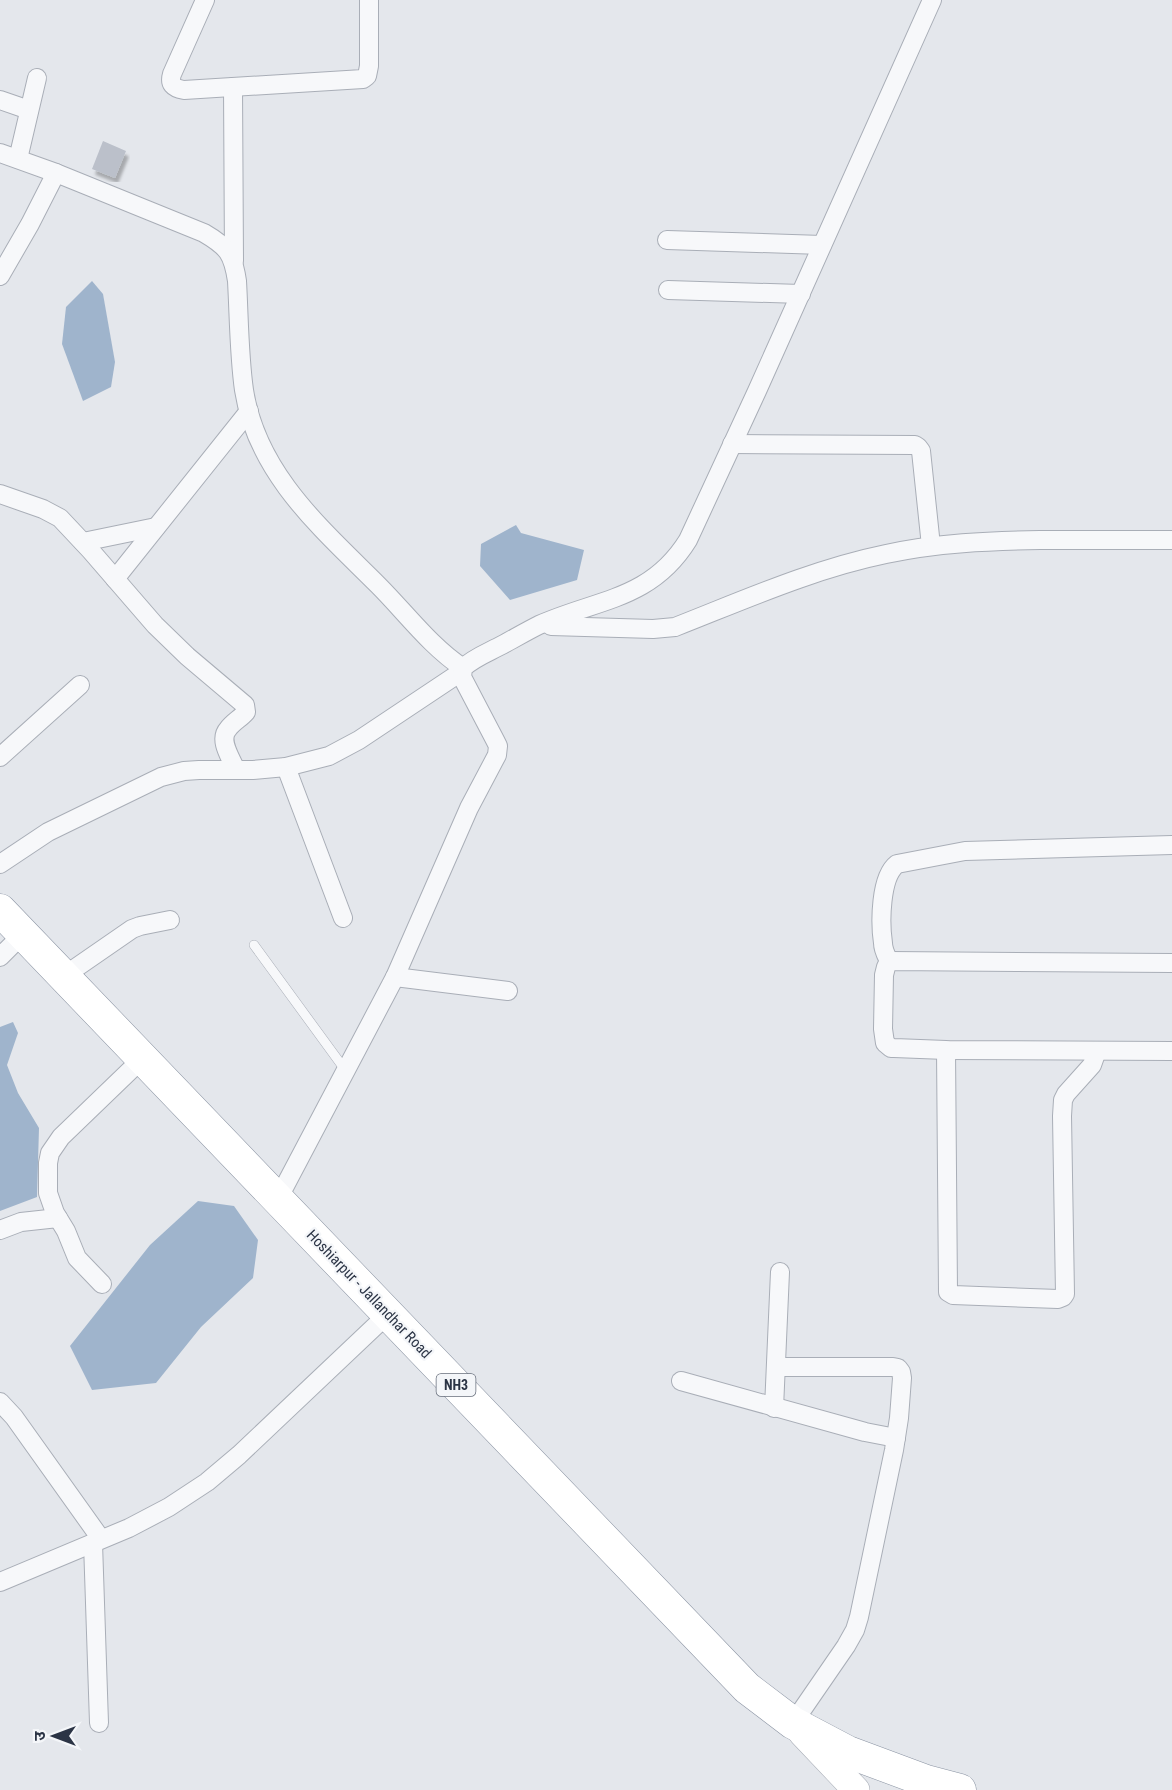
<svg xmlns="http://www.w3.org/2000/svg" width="1172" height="1790" viewBox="0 0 1172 1790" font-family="'Roboto Condensed','Noto Sans Devanagari',sans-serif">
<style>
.water{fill:#9fb4cc}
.building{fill:#bbc0ca;filter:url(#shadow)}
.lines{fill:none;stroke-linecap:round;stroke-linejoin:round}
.service-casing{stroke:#a9aeb7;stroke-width:10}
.minor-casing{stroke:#a9aeb7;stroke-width:20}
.secondary-casing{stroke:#a9aeb7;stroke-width:28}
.trunk-casing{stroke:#8b94a3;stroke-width:33}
.service{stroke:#f7f8fa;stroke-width:9}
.minor{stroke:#f7f8fa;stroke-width:18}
.secondary{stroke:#fff;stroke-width:27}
.trunk{stroke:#fff;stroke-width:32}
.labels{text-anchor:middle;stroke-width:4.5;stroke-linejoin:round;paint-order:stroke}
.shield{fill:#f4f6f9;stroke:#676e7b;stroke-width:1.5}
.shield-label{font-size:14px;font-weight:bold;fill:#2b3445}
.street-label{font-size:15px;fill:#2b3445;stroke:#f4f6f9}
</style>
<defs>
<filter id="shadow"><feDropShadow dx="3" dy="5.5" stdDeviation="1.5" flood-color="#0004"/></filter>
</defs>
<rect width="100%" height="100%" fill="#e4e7ec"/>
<g class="water">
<polygon points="92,281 103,294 115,362 111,387 83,401 62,344 66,307"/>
<polygon points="516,525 521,533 584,550 577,580 510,600 480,566 481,544"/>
<polygon points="13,1022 18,1033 7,1065 18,1093 39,1128 37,1197 0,1211 0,1027"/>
<polygon points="198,1201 234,1206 258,1240 253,1278 201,1327 156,1383 92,1390 70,1346 150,1245"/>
</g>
<polygon class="building" points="103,141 126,151 115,178 92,169"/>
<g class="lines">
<g class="service-casing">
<polyline id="service" points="254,945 346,1071"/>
</g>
<g class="minor-casing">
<g id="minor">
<path d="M205 0 172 74C169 84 173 88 184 90L363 79 367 76 369 66V0"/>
<polyline points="233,87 234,261"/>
<polyline points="0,100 29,110"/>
<polyline points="0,153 56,173"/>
<polyline points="18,159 37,78"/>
<polyline points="667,240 822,245"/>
<path d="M0 276 30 224 56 173 204 233C228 247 233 254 237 281 239 316 239 355 244 390 257 474 322 529 378 585 406 613 430 646 463 668"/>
<polyline points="668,290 801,294"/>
<polyline points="732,444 915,445 918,447 921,451 931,546"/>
<path d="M0 494 43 509 60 518 91 551 155 625 187 656 245 705 246 712C241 718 233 722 228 729 218 740 231 758 236 770"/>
<polyline points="83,542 156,527"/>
<polyline points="115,579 249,411"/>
<path d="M551 626 653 629 675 627C744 600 813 569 886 554 937 543 988 541 1040 540 1084 540 1128 540 1172 540"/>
<polyline points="0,757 80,685"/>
<polyline points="286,767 343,918"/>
<polyline points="0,864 48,832 161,777 184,771 199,770 253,770 286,767 329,756 359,740 461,672"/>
<polyline points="0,957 23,934"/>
<path d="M889 961C886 955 883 950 883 943 880 923 880 877 897 864L965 851 1172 845"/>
<polyline points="1172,963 889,961 886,967 884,975 883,1029 885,1043 891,1048 894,1048 946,1050 1172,1051"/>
<polyline points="64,976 132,929 140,926 170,920"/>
<polyline points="395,977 508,991"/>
<polyline points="946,1050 948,1292 953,1295 1058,1299 1063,1297 1065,1294 1062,1116 1063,1100 1066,1094 1092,1065 1097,1051"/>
<path d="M278 1199 395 977 469 808 497 755 498 746 495 740 462 677 463 668C473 658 489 652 502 645 515 638 527 631 539 625 597 599 651 600 688 540L757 391 932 0"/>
<polyline points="0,1230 21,1222 58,1218"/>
<polyline points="102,1284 77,1258 66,1231 55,1213 48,1193 48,1163 50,1153 61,1137 143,1058"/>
<polyline points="776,1367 893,1367 898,1368 901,1372 902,1378 899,1418 894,1450 859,1617 855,1630 846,1646 793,1723"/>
<polyline points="681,1381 865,1432 896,1438"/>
<polyline points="0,1402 14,1417 101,1539"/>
<polyline points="774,1408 780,1272"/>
<polyline points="93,1543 99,1723"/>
<polyline points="0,1582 129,1528 169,1507 207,1482 239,1455 388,1314"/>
</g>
</g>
<g class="secondary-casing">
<polyline id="secondary" points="802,1733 856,1790"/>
</g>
<g class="trunk-casing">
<polyline id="trunk" points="0,910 747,1688 793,1723 848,1752 926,1781 960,1790"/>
</g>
<use href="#service" class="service"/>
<use href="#minor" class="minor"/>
<use href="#secondary" class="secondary"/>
<use href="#trunk" class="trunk"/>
</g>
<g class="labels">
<rect class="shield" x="436.5" y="1374" width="39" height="22" rx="4.5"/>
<g class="shield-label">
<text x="456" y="1390">NH3</text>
</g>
<g class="street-label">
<text transform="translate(369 1294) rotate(46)" y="5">Hoshiarpur - Jallandhar Road</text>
</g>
</g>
<g transform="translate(54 1736) rotate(270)" stroke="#f4f6f9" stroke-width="4.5" paint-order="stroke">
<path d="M0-4.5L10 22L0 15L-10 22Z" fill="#2b3445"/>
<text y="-9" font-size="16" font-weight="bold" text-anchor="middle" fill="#2b3445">उ</text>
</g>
</svg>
